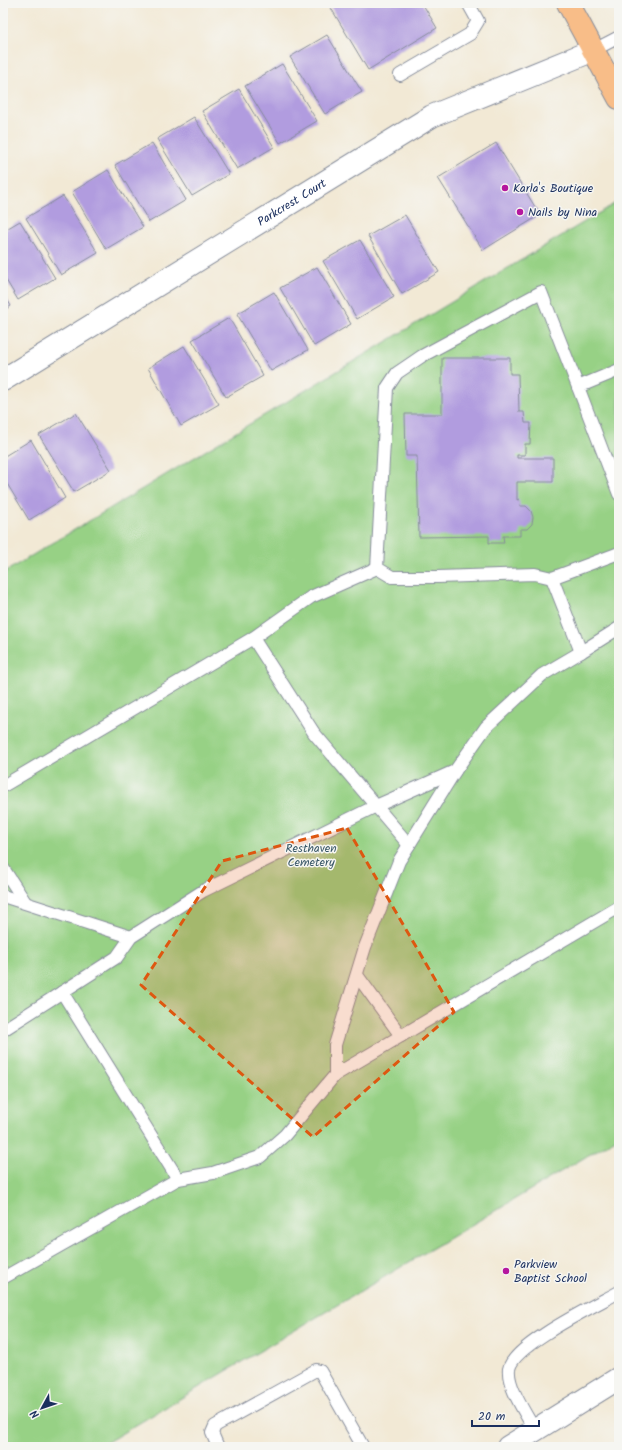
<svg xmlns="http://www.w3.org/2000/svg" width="622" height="1450" viewBox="0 0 622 1450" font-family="Kalam,sans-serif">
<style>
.green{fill:#97d185;stroke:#598072}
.building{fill:#b19cdf}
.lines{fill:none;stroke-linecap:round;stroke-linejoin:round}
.service-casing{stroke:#868c9a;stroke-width:14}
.minor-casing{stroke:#868c9a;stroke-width:24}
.primary-casing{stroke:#868c9a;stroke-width:24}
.service{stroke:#fff;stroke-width:12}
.minor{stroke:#fff;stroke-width:22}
.primary{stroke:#f8bd88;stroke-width:22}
.marked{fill:#de5710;fill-opacity:0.2;stroke:#de5710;stroke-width:3;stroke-dasharray:8 5;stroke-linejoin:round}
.poi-dot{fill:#b5179e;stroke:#f6f6f2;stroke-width:1.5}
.labels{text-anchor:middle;stroke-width:3;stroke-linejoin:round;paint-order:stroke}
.poi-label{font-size:12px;fill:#1b2f5e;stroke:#f6f6f2;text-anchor:start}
.street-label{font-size:12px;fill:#1b2f5e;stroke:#f6f6f2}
.park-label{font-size:12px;fill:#3a5868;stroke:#f6f6f2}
</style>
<rect width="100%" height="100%" fill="#f6f6f2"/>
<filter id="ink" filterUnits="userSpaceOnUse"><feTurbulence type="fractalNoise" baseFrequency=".025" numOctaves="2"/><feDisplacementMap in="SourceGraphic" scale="8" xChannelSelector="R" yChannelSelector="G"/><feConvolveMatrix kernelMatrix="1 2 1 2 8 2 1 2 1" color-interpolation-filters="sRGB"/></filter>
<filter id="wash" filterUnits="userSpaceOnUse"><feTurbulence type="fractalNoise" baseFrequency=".012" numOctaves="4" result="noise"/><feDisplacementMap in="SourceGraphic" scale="16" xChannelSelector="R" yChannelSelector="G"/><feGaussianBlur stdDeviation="0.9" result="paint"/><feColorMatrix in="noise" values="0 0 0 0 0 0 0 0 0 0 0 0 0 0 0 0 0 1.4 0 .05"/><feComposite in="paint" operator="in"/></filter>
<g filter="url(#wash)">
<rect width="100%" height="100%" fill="#f2e9d5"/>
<polygon class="green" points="619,201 619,1137 99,1447 3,1447 3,573"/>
<g id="blocks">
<g class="building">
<polygon points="328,3 422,3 437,28 368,70"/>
<polygon points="327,35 362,92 325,114 290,57"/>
<polygon points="282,64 317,121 280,143 245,86"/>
<polygon points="239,89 274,147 237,169 202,111"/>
<polygon points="194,117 229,174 192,196 157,139"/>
<polygon points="152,143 186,200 149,222 115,165"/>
<polygon points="496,143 540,215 483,250 438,178"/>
<polygon points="108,170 143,227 106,249 72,192"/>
<polygon points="63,196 98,253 61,275 26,218"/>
<polygon points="405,215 439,272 402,294 368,236"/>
<polygon points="20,221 55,278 18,300 3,275 3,231"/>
<polygon points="360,240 394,297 357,319 323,261"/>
<polygon points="317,267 351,324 314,346 280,288"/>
<polygon points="3,292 11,306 3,311"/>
<polygon points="274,292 308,350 271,371 237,314"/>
<polygon points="229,318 263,376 226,397 192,340"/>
<polygon points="184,346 219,404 181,426 148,368"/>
<polygon points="442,358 510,358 510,374 518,374 519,412 524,412 525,423 531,423 530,444 525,444 525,455 517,455 517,458 553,458 553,482 517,482 517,500 519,499 520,506 526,506 531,511 533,517 532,524 527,529 520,529 520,536 503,536 504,543 489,543 489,536 419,537 417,456 406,456 405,414 442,414"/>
<polygon points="76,413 111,470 74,492 39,435"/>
<polygon points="31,440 65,498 29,520 3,477 3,457"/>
</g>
</g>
</g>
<g filter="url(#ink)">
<use href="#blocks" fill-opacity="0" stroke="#868c9a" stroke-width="1"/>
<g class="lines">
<g class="service-casing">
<g id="service">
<polyline points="594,50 619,37"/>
<polyline points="400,75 470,34 478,21 468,3"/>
<polyline points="619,370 578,387 619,494"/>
<polyline points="619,553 552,578 581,652 619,628"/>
<polyline points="377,568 311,597 253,638 314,733 409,845"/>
<polyline points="552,578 535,574 438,577 392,577 377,568 387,388 397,373 422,356 541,292 578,387"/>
<polyline points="3,786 253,638"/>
<polyline points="3,868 25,902"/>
<polyline points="3,896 131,937"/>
<polyline points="357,975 401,1036"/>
<polyline points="62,992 178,1179"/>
<polyline points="3,1030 117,957 131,937 203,891 376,806 455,771"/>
<polyline points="335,1075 619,907"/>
<polyline points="3,1278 178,1179 213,1173 260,1157 285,1135 335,1075 335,1045 365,947 399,861 455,771 486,727 542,675 581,652"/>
<path d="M535 1431C527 1415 507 1387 509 1369 513 1345 596 1305 619 1292"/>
<polyline points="218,1447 212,1433 215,1426 316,1370 320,1371 363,1447"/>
</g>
</g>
<g class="minor-casing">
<g id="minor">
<path id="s1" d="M3 380 432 116 594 50"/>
<polyline points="508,1447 619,1378"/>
</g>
</g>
<g class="primary-casing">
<polyline id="primary" points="568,3 619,98"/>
</g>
<use href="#service" class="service"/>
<use href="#minor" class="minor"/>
<use href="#primary" class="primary"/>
</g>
</g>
<path class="marked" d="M347 828 454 1012 313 1137 141 985 222 861Z"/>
<g class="poi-dot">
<circle cx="505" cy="188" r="4"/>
<circle cx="520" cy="212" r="4"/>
<circle cx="506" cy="1271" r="4"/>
</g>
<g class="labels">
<g class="poi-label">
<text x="513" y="192">Karla's Boutique</text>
<text x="528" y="216">Nails by Nina</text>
<text x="514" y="1268">Parkview<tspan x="514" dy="14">Baptist School</tspan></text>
</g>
<g class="street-label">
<text dy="4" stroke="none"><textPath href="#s1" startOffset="339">Parkcrest Court</textPath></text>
</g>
<g class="park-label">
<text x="311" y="852">Resthaven<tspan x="311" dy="14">Cemetery</tspan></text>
</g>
</g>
<rect width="622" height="1450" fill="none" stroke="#f6f6f2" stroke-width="16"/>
<g transform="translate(42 1408) rotate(230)" stroke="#f6f6f2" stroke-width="3" paint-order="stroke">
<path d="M0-3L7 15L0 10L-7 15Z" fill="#1b2f5e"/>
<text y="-6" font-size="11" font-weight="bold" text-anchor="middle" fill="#1b2f5e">N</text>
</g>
<path d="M472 1420v6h67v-6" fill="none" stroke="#1b2f5e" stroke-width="2"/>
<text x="478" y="1420" font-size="12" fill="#1b2f5e" stroke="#f6f6f2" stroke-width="3" paint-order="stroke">20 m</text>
</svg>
